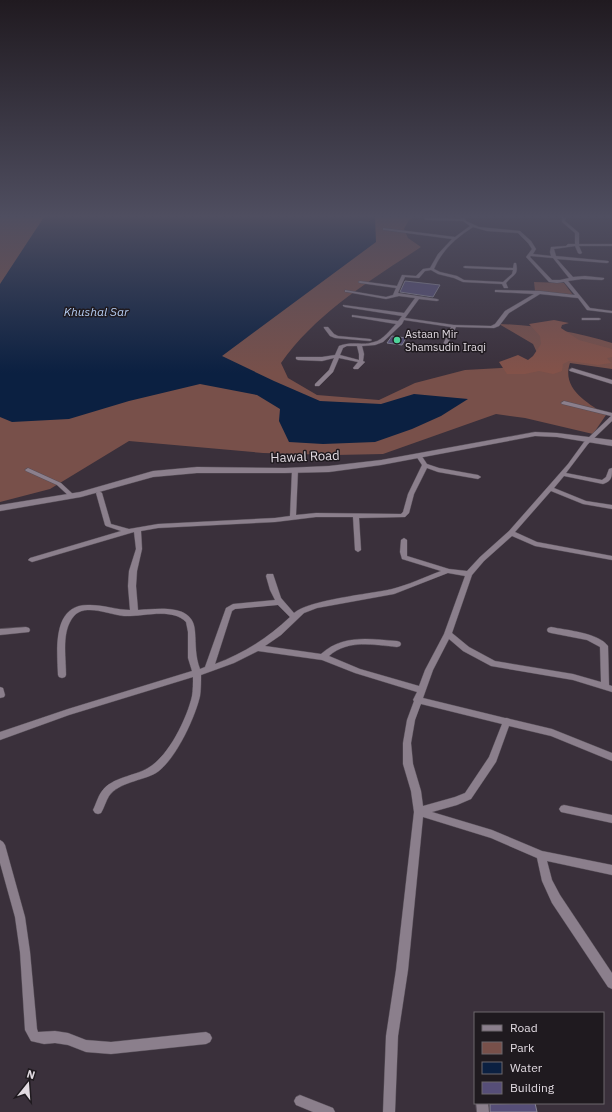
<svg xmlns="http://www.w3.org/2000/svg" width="612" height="1112" viewBox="0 0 612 1112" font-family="'IBM Plex Sans',sans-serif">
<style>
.green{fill:#78504a}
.forest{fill:#835249}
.water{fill:#0b2041}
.building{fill:#564e78;stroke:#888696}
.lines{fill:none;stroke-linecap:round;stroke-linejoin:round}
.minor-casing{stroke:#574f58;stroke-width:1}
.secondary-casing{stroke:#574f58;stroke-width:1}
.minor{fill:#8b7f8c;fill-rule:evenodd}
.secondary{fill:#8b7f8c;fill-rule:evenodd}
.poi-dot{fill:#4ed399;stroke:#1f1a1f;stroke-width:1.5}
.labels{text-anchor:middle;stroke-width:3;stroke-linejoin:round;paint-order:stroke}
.far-poi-label{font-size:11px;fill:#e2dbe2;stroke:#1f1a1f;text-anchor:start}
.far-water-label{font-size:12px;font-style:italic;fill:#b6cef4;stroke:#1f1a1f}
.street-label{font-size:13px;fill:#e2dbe2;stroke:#1f1a1f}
</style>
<rect width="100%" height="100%" fill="#3a303b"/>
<g class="green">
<path d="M0 217H414L409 220 404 229 408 238 421 247C371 280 316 313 281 363L288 378 317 395 379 400 415 383 465 370 517 367 539 357 533 344 499 324C537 325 576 332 612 343V369L570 363C561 389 588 403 606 415L593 434 525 418 496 414 383 454 336 455 263 453 129 441 50 489 0 502Z"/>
<polygon points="534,282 564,283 573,295 535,291"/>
</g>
<polygon class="forest" points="554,320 569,323 562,325 561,328 579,340 612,349 612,357 607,358 611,363 598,365 569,361 563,364 562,371 553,374 539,371 525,374 507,374 499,362 518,355 528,360 533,356 541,344 540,336 529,324"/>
<polygon class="water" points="44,217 375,217 376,242 222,356 274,381 320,401 381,404 414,394 468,399 441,416 412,429 375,442 323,444 289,442 279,421 280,409 257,395 200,384 129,401 69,419 12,422 0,417 0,284"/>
<g class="building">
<polygon points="405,281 440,285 433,297 400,292"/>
<polygon points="392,336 406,338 402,345 387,343"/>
<polygon points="535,1103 537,1112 490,1112 490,1104"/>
</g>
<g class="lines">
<g class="minor-casing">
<g id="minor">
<path d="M460 217H464L466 221 479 227 520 231 531 241 536 249 533 254 551 256 550 252 551 247 566 246 568 244H575V233L562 222V217H566L565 221 579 233V244H612V246H579L582 253 580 254 578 253 575 246 554 249 556 256 608 261 609 262 607 263 557 259 573 277 585 276 604 278V279L602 280 582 279 568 281 590 308 612 311V313L587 310 578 298 540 294 509 313 499 326 494 328 456 327 444 351 442 352 440 351 451 327 404 320 402 324 383 342 375 345 362 346 364 354 363 361 365 362 358 369H354L353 368 358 362 339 358 333 372 319 386H315V384L329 370 334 358 322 361 298 360 296 359V357H322L335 355 339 346C351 341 363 346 374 342 383 340 390 330 396 324L354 317H352V315L398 321 402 316 345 307 343 306V305L404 313 415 298 399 296 386 299 347 292H345V290L386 297 393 295 396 288 360 283 358 282 360 281 397 286 402 275 416 276 423 269 430 268 438 254 452 239 384 230H383V228L455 237 470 226 463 221 426 220 424 219 426 218 461 219ZM473 227 487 231 518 233 528 243 532 249 526 257 527 258 549 282 557 283 564 282 575 295 540 291 495 290V292H497L534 294 505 311 495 324 491 326 454 325 405 318 419 299 437 301 439 300 437 299 398 293 405 277 419 278 425 271 431 270 438 274 454 278 463 282 502 284 504 288H508L506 283C513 274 519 276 516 263H514L513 268 465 266 463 267 465 268 513 270 512 274 503 282 464 280 457 276 440 272 434 269C442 250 456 238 473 227ZM531 256 553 258 569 278 560 280H552L530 257ZM347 346H357L359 354V360L340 355 343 348Z"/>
<polygon points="582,318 599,318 601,319 599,320 582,320"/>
<polygon points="324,327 328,327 334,334 338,336 370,339 372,340 370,341 335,338 330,336 324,328"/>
<polygon points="572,368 612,380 612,384 570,371 569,370"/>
<path d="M564 401 612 413V421L588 444 566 473 602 480 606 477 609 469 612 468C612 477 612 481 603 484L564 476 554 488 586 501 612 505V509L583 504 551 491 515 532 537 542 612 556V560L535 546 512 536 484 561 472 575 452 633 469 647 495 661 573 674 601 682 600 647 587 640 551 633 548 632 547 630 548 628 551 627C566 630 599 633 608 646L609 685 612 686V692L573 680 491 666 463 651 449 639 433 670 423 698 505 718H507L510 719 552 729 612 753V761L551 736 509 726 496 762 471 799 457 805 432 812 492 830 542 851 612 865V875L547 861 552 880 560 895 612 973V989L608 987 552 903 542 881 537 858 491 838 423 817 408 970 398 1036 395 1112H383L386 1036 396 970 414 812 411 791 403 764V743L407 720 414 701 413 700 417 692 355 673 322 660 258 651 234 663 201 675C201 682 201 689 200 696 195 718 175 761 156 773 142 781 119 782 109 796 106 801 104 808 101 813L98 814 95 813 93 810C96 804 98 796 102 791 112 777 135 776 148 768 169 756 187 718 192 696 193 690 193 683 193 677L69 715 0 740V732L68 709 192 671 188 658V632L186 622C172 607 142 617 124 616 110 615 85 603 74 616 61 631 66 656 66 675L65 677 62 678 59 677 58 675C57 649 52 603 90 605 104 605 117 610 130 610L128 586 129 571 136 549 134 532 32 562 28 560 30 558 121 531 106 526 105 525 96 493 99 491 102 493 111 524 129 529 158 524 275 518 290 516 292 470 295 468 298 470 296 515 316 513 401 514 403 512 408 494 422 465 416 456 419 454 421 455 427 464 439 468 478 475 481 477 478 479 438 472 427 468 414 494 409 513 405 517 359 518 361 550 358 552 355 550 353 517H316L275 522 158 528 141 531 142 549 137 571 136 586 138 610C159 609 194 603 195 632 196 645 195 656 200 669L205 667 226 608 233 604 275 600 270 590 266 576 267 574H273L281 598 294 613C308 600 370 594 392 589 408 585 425 577 441 571L402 559 400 552 401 540 404 538 407 540V556L449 569 467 571 480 557 509 531 568 464 584 442 611 416 562 404 561 403ZM448 573 465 576 444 634 425 670 419 686 360 669 329 656C348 639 374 645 397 647L400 646 401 644 400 642 397 641C370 639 343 634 321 654L265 646 281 635 304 613 317 608 394 594ZM278 605 290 617C268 638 244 653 215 664L232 611 235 609ZM421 704 502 724 489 757 465 793 455 797 423 806 421 791 413 764 411 743 415 720Z"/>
<polygon points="28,468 61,483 75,496 74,497 70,497 57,485 26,471 25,470"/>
<polygon points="26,627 29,628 30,630 29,632 0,635 0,629"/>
<polygon points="0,687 3,688 5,695 4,697 0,698"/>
<polygon points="564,805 612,815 612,823 561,812 559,809 561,806"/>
<polygon points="0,840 3,842 5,845 25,917 30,952 37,1029 38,1032 55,1031 68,1033 86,1040 111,1042 206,1032 210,1034 212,1038 210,1042 206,1044 111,1054 86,1052 68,1045 55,1043 44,1044 31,1041 25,1030 20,952 15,917 0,863"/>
<polygon points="300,1095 333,1108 335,1112 313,1112 296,1105 294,1101 296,1097"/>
<polygon points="476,1103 488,1103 489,1112 477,1112"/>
</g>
</g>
<g class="secondary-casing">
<polygon id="secondary" points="535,432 557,433 612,440 612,446 557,437 535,436 381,465 329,472 285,473 197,473 153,477 81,497 0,511 0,505 80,492 153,471 197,467 285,468 329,466 381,460"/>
</g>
<use href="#minor" class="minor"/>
<use href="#secondary" class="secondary"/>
</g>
<linearGradient id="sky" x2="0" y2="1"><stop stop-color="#201a20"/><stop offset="0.58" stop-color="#4f4e60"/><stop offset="1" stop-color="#4f4e60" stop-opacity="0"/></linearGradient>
<rect width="612" height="373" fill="url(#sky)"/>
<circle class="poi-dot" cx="397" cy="340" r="4"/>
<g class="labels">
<g class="far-poi-label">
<text x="405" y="338">Astaan Mir<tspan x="405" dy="13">Shamsudin Iraqi</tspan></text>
</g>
<g class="far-water-label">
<text x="96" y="316">Khushal Sar</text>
</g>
<g class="street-label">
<text transform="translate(305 456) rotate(-2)" y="5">Hawal Road</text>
</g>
</g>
<rect x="474" y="1012" width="130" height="92" fill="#1f1a1f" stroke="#6d676d"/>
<rect x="482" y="1025" width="20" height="6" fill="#8b7f8c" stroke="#6d676d"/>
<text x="510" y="1032" font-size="12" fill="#e2dbe2">Road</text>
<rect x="482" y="1042" width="20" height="12" fill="#78504a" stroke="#6d676d"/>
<text x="510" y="1052" font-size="12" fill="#e2dbe2">Park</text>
<rect x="482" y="1062" width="20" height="12" fill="#0b2041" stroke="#6d676d"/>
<text x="510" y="1072" font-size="12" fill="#e2dbe2">Water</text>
<rect x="482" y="1082" width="20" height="12" fill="#564e78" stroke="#6d676d"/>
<text x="510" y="1092" font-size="12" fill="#e2dbe2">Building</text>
<g transform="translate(28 1084) rotate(17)" stroke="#1f1a1f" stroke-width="3" paint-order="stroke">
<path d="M0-3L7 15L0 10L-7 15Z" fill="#e2dbe2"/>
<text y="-6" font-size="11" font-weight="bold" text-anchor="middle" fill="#e2dbe2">N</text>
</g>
</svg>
